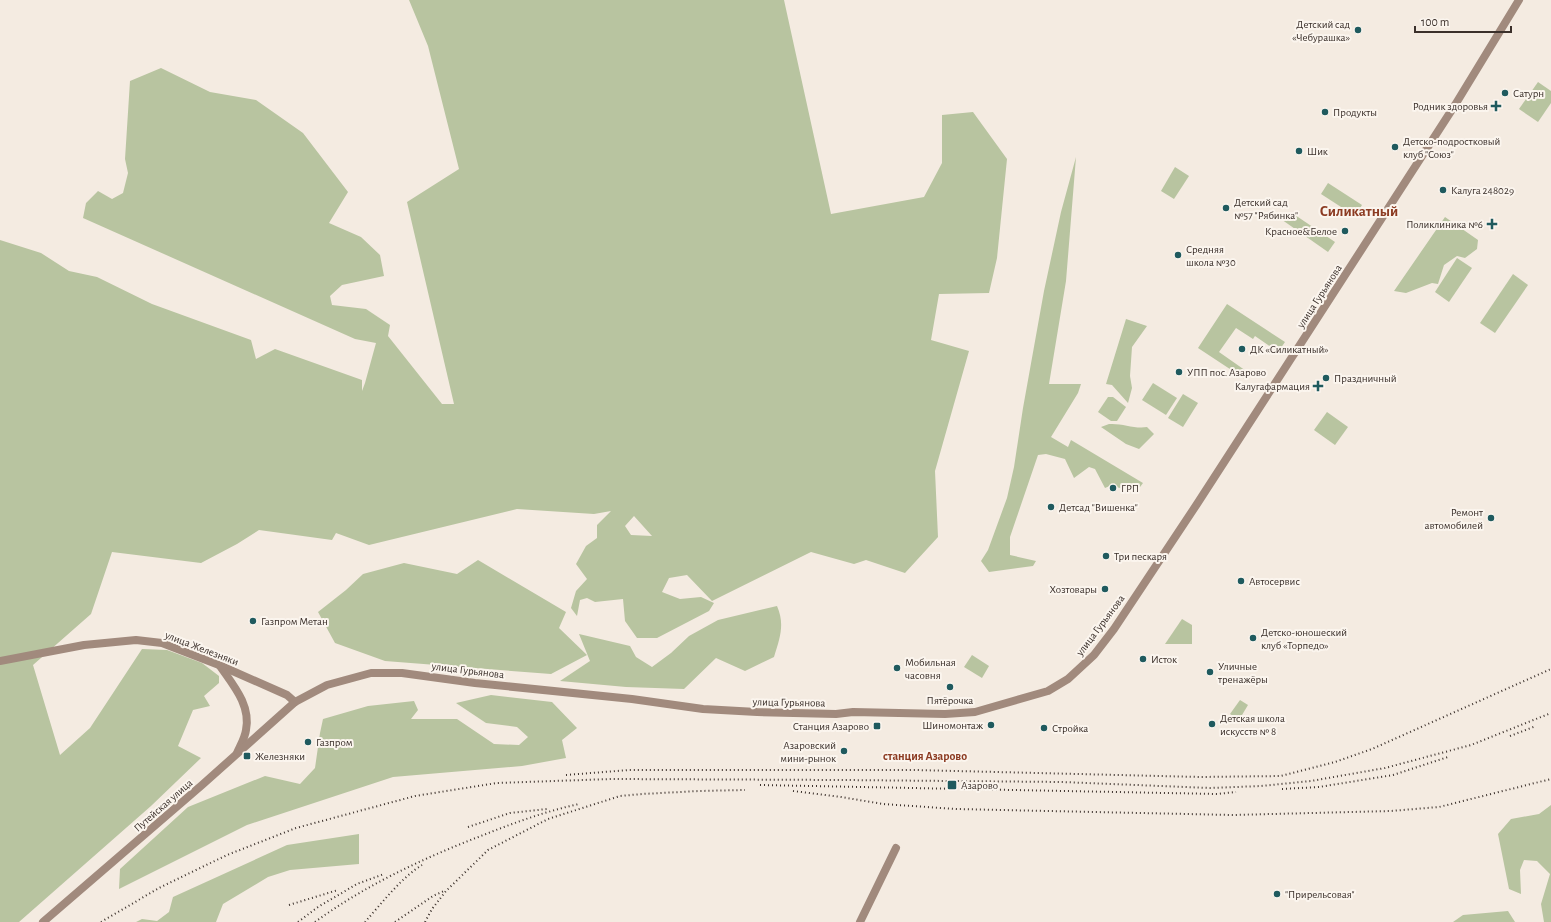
<svg xmlns="http://www.w3.org/2000/svg" width="1551" height="922" viewBox="0 0 1551 922" font-family="'Alegreya Sans',sans-serif">
<style>
.green{fill:#b8c4a0;fill-rule:evenodd}
.lines{fill:none;stroke-linecap:round;stroke-linejoin:round}
.secondary{stroke:#a18a7d;stroke-width:8}
.rail{stroke:#3b302b;stroke-width:2;stroke-dasharray:1 3;stroke-linecap:butt}
.poi-dot{fill:#1f5a5e;stroke:#fbf5ee;stroke-width:1.5}
.labels{text-anchor:middle;stroke-width:4;stroke-linejoin:round;paint-order:stroke}
.poi-label{font-size:11px;fill:#3b302b;stroke:#fbf5ee;text-anchor:start}
.street-label{font-size:11px;fill:#3b302b;stroke:#fbf5ee}
.neighbourhood-label{font-size:12px;font-weight:bold;fill:#8c3b22;stroke:#fbf5ee}
.district-label{font-size:15px;font-weight:bold;fill:#8c3b22;stroke:#fbf5ee}
</style>
<rect width="100%" height="100%" fill="#f4ebe1"/>
<g class="green">
<path d="M409 0H784L831 214 924 197 942 163V115L973 112 1007 159 997 258 989 293 939 294 931 340 969 351 935 471 938 537 905 573 866 560 854 564 811 552 712 601 687 575 669 578 662 592 680 599 701 597 714 603 709 611 657 638H637L625 621 623 599 595 602 587 598 580 600 577 616 571 608 576 591 587 579 576 564 586 546 597 538V525L611 511 594 514 517 509 369 545 336 533 332 540 259 530 237 544 201 563 112 552 91 614 33 665 60 755 90 728 142 649 167 650 202 663 219 676V683L204 696 210 706 193 710 178 746 201 758 151 806 19 922H0V240L41 253 69 271 97 277 152 304 251 340 256 359 275 349 362 380V391L365 383 376 343 355 339 83 218 86 203 98 191 112 199 123 193 128 173 125 159 130 81 161 68 210 92 256 100 303 133 348 192 329 223 361 237 380 255 384 276 342 285 330 296 332 305 366 309 390 325 388 336 442 404H454L407 202 459 169 428 46ZM634 516 652 536 631 535 625 526Z"/>
<polygon points="1538,82 1551,91 1551,103 1538,122 1519,109"/>
<path d="M1076 157 1066 281 1049 384H1081L1078 393 1051 437 1068 447 1071 440 1143 483 1140 487C1129 487 1122 491 1112 485L1105 488 1095 469 1089 467 1074 478 1065 459 1046 454 1038 455 1010 537V555L1036 561 1033 566 989 572 981 561 988 550 1007 498 1014 467 1023 408 1044 291 1061 212Z"/>
<polygon points="1175,167 1189,176 1174,199 1161,191"/>
<polygon points="1328,183 1362,205 1355,216 1321,194"/>
<polygon points="1295,215 1335,242 1328,252 1278,217"/>
<polygon points="1445,217 1478,240 1477,249 1465,258 1457,256 1444,265 1438,284 1432,283 1406,293 1394,291"/>
<polygon points="1457,258 1472,268 1449,302 1435,292"/>
<polygon points="1513,274 1528,285 1495,333 1480,323"/>
<polygon points="1227,304 1285,342 1278,352 1255,336 1253,339 1236,328 1219,352 1249,373 1245,379 1198,348"/>
<polygon points="1126,319 1147,326 1132,347 1130,376 1132,388 1128,403 1112,385 1106,384"/>
<polygon points="1153,383 1177,398 1166,415 1142,400"/>
<polygon points="1183,394 1198,403 1183,427 1168,418"/>
<polygon points="1108,397 1113,397 1126,407 1117,421 1111,421 1098,412"/>
<polygon points="1327,412 1348,427 1335,445 1314,430"/>
<path d="M1109 424C1122 423 1134 429 1147 427L1154 434 1139 449 1126 444 1101 427Z"/>
<polygon points="478,560 566,612 559,628 587,655 551,674 385,661 335,643 318,612 346,590 363,574 404,563 457,574"/>
<path d="M777 606C785 624 780 638 774 657L745 671 716 658 684 689 626 687 560 681 590 661 579 634 630 646 636 657 652 667 671 653 689 636 718 620Z"/>
<polygon points="1182,619 1192,625 1192,644 1165,644"/>
<polygon points="972,655 989,666 982,678 964,667"/>
<polygon points="491,695 552,702 577,728 562,740 566,758 522,766 393,777 247,825 119,889 120,869 188,807 265,776 300,784 315,768 320,733 323,719 368,706 414,701 418,710 411,719 457,719 494,744 519,745 528,737 517,727 486,723 456,703"/>
<polygon points="1240,700 1248,705 1239,720 1230,714"/>
<polygon points="1551,805 1551,922 1544,922 1541,904 1550,874 1537,861 1524,860 1520,870 1521,894 1509,889 1498,834 1511,819 1539,814"/>
<polygon points="359,834 359,864 290,870 268,877 223,904 216,922 136,922 142,919 157,921 169,912 173,897 287,845"/>
<polygon points="1508,911 1515,922 1453,922 1463,915"/>
</g>
<g class="lines">
<g class="secondary">
<polyline points="0,661 84,645 136,640 162,643 219,665 287,695 295,702"/>
<path d="M220 666C233 685 251 705 246 730 245 738 240 746 237 753"/>
<polyline points="43,922 202,785 295,702 327,685 371,673 402,673 475,683 632,699 703,709 757,712 836,714 853,712 945,714 975,712 1048,691 1068,679 1094,655 1114,629 1197,504 1455,105 1519,0"/>
<polyline points="860,922 896,848"/>
</g>
<g class="rail">
<polyline points="1510,736 1536,726"/>
<polyline points="566,775 629,770 915,770 1200,777 1281,776 1335,762 1372,749 1551,669"/>
<polyline points="760,785 1217,794 1236,792"/>
<polyline points="1282,789 1319,787 1393,775 1448,757"/>
<polyline points="793,791 841,797 883,804 956,809 1233,815 1391,811 1439,807 1551,779"/>
<polyline points="468,827 510,813 547,809"/>
<polyline points="289,905 338,890"/>
<polyline points="101,922 159,888 227,855 296,828 415,796 497,783 611,779 842,780 1062,782 1210,788 1261,786 1311,781 1385,768 1471,745 1551,713"/>
<polyline points="298,922 318,907 357,884 384,874"/>
<path d="M315 922C367 884 426 857 486 834 516 822 547 811 579 804"/>
<path d="M365 922C381 904 402 877 422 865"/>
<polyline points="395,922 433,896 444,891"/>
<polyline points="425,922 432,909 446,891 488,850 548,819 620,796 642,794 699,791 745,790"/>
</g>
</g>
<g class="poi-dot">
<circle cx="1358" cy="30" r="4"/>
<circle cx="1505" cy="93" r="4"/>
<path d="M1494 100h4v4h4v4h-4v4h-4v-4h-4v-4h4z"/>
<circle cx="1325" cy="112" r="4"/>
<circle cx="1395" cy="147" r="4"/>
<circle cx="1299" cy="151" r="4"/>
<circle cx="1443" cy="190" r="4"/>
<circle cx="1226" cy="208" r="4"/>
<path d="M1490 218h4v4h4v4h-4v4h-4v-4h-4v-4h4z"/>
<circle cx="1345" cy="231" r="4"/>
<circle cx="1178" cy="255" r="4"/>
<circle cx="1242" cy="349" r="4"/>
<circle cx="1179" cy="372" r="4"/>
<circle cx="1326" cy="378" r="4"/>
<path d="M1316 380h4v4h4v4h-4v4h-4v-4h-4v-4h4z"/>
<circle cx="1113" cy="488" r="4"/>
<circle cx="1051" cy="507" r="4"/>
<circle cx="1491" cy="518" r="4"/>
<circle cx="1106" cy="556" r="4"/>
<circle cx="1241" cy="581" r="4"/>
<circle cx="1105" cy="589" r="4"/>
<circle cx="253" cy="621" r="4"/>
<circle cx="1253" cy="638" r="4"/>
<circle cx="1143" cy="659" r="4"/>
<circle cx="897" cy="668" r="4"/>
<circle cx="1210" cy="672" r="4"/>
<circle cx="950" cy="687" r="4"/>
<circle cx="1212" cy="724" r="4"/>
<circle cx="991" cy="725" r="4"/>
<rect x="873" y="722" width="8" height="8" rx="2"/>
<circle cx="1044" cy="728" r="4"/>
<circle cx="308" cy="742" r="4"/>
<circle cx="844" cy="751" r="4"/>
<rect x="243" y="752" width="8" height="8" rx="2"/>
<rect x="947" y="780" width="10" height="10" rx="2"/>
<circle cx="1277" cy="894" r="4"/>
</g>
<g class="labels">
<g class="poi-label">
<text x="1350" y="28" text-anchor="end">Детский сад<tspan x="1350" dy="13">«Чебурашка»</tspan></text>
<text x="1513" y="97">Сатурн</text>
<text x="1488" y="110" text-anchor="end">Родник здоровья</text>
<text x="1333" y="116">Продукты</text>
<text x="1403" y="145">Детско-подростковый<tspan x="1403" dy="13">клуб "Союз"</tspan></text>
<text x="1307" y="155">Шик</text>
<text x="1451" y="194">Калуга 248029</text>
<text x="1234" y="206">Детский сад<tspan x="1234" dy="13">№57 "Рябинка"</tspan></text>
<text x="1483" y="228" text-anchor="end">Поликлиника №6</text>
<text x="1337" y="235" text-anchor="end">Красное&amp;Белое</text>
<text x="1186" y="253">Средняя<tspan x="1186" dy="13">школа №30</tspan></text>
<text x="1250" y="353">ДК «Силикатный»</text>
<text x="1187" y="376">УПП пос. Азарово</text>
<text x="1334" y="382">Праздничный</text>
<text x="1310" y="390" text-anchor="end">Калугафармация</text>
<text x="1121" y="492">ГРП</text>
<text x="1059" y="511">Детсад "Вишенка"</text>
<text x="1483" y="516" text-anchor="end">Ремонт<tspan x="1483" dy="13">автомобилей</tspan></text>
<text x="1114" y="560">Три пескаря</text>
<text x="1249" y="585">Автосервис</text>
<text x="1097" y="593" text-anchor="end">Хозтовары</text>
<text x="261" y="625">Газпром Метан</text>
<text x="1261" y="636">Детско-юношеский<tspan x="1261" dy="13">клуб «Торпедо»</tspan></text>
<text x="1151" y="663">Исток</text>
<text x="905" y="666">Мобильная<tspan x="905" dy="13">часовня</tspan></text>
<text x="1218" y="670">Уличные<tspan x="1218" dy="13">тренажёры</tspan></text>
<text x="950" y="704" text-anchor="middle">Пятёрочка</text>
<text x="1220" y="722">Детская школа<tspan x="1220" dy="13">искусств № 8</tspan></text>
<text x="983" y="729" text-anchor="end">Шиномонтаж</text>
<text x="869" y="730" text-anchor="end">Станция Азарово</text>
<text x="1052" y="732">Стройка</text>
<text x="316" y="746">Газпром</text>
<text x="836" y="749" text-anchor="end">Азаровский<tspan x="836" dy="13">мини-рынок</tspan></text>
<text x="255" y="760">Железняки</text>
<text x="961" y="789">Азарово</text>
<text x="1285" y="898">"Прирельсовая"</text>
</g>
<g class="street-label">
<text transform="translate(1319 296) rotate(-57)" y="4">улица Гурьянова</text>
<text transform="translate(1100 625) rotate(-53)" y="4">улица Гурьянова</text>
<text transform="translate(202 648) rotate(21)" y="4">улица Железняки</text>
<text transform="translate(468 670) rotate(7)" y="4">улица Гурьянова</text>
<text transform="translate(789 702) rotate(1)" y="4">улица Гурьянова</text>
<text transform="translate(163 805) rotate(-41)" y="4">Путейская улица</text>
</g>
<g class="neighbourhood-label">
<text x="925" y="760">станция Азарово</text>
</g>
<g class="district-label">
<text x="1359" y="216">Силикатный</text>
</g>
</g>
<path d="M1415 26v6h96v-6" fill="none" stroke="#3b302b" stroke-width="2"/>
<text x="1421" y="26" font-size="12" fill="#3b302b" stroke="#fbf5ee" stroke-width="3" paint-order="stroke">100 m</text>
</svg>
